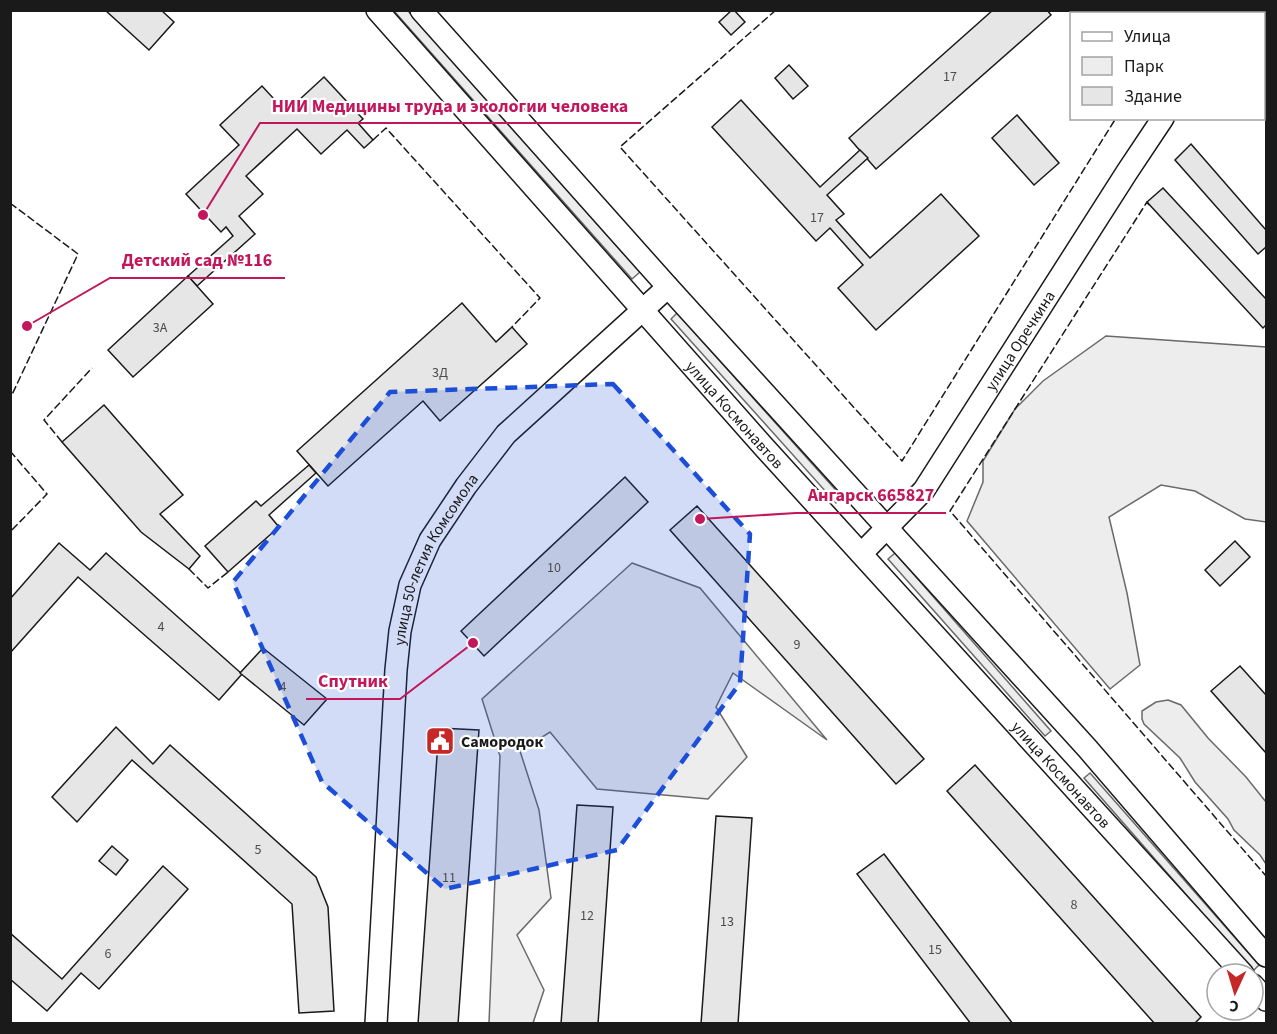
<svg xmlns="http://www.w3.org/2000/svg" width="1277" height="1034" viewBox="0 0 1277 1034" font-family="'Source Sans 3',sans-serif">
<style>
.green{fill:#ededed;stroke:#6a6a6a;stroke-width:1.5}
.building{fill:#e6e6e6;stroke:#1a1a1a;stroke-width:1.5}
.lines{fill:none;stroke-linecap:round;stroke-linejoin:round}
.minor-casing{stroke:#1a1a1a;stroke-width:24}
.minor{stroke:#fff;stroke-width:21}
.fence{stroke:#1a1a1a;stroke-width:1.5;stroke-dasharray:8 3;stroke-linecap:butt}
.marked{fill:#1d4ed8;fill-opacity:0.2;stroke:#1d4ed8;stroke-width:4.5;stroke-dasharray:12 8;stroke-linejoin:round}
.labels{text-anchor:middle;stroke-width:4.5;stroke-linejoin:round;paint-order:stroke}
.number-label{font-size:14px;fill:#4d4d4d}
.street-label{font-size:16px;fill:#1a1a1a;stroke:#fff}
.poi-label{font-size:16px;font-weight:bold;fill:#1a1a1a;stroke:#fff;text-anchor:start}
.leader{fill:none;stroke:#c2185b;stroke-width:2}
.callout-dot{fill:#c2185b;stroke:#fff;stroke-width:2}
.callout-label{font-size:18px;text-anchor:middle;font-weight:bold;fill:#c2185b;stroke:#fff;stroke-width:4.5;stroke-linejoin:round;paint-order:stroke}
</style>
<rect width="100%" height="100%" fill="#fff"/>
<g class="green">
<polygon points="394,11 408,11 640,272 632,279"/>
<polygon points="677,313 842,497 836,503 671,319"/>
<polygon points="1106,336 1266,347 1266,522 1245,519 1195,491 1161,485 1109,517 1127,593 1140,665 1110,689 967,521 983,482 983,461 1015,409 1043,381"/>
<polygon points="895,553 1051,731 1045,736 888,559"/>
<polygon points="632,563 700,588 827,740 733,673 716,707 747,757 708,799 597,789 550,732 520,751 539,810 551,898 517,935 544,990 533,1023 489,1023 500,756 482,699"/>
<polygon points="1168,700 1181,705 1208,738 1246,777 1266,802 1266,864 1260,855 1234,830 1228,819 1195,782 1180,758 1144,724 1142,719 1142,711 1156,702"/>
<polygon points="1090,773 1259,965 1253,971 1084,778"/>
</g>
<g class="building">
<polygon points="105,10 161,10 174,22 149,50"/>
<polygon points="732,10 734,10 745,22 731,35 719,22"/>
<polygon points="993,10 1047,10 1051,15 876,169 849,138"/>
<polygon points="789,65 808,86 793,99 775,78"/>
<polygon points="324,77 363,119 358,123 373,140 364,148 347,130 321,154 297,129 246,176 263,194 239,216 255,234 197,286 188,276 233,236 226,227 221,232 186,194 239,145 220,125 262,86 286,112"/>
<polygon points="741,100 820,187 860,150 868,158 827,195 844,214 836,220 870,258 941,194 979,236 876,330 838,288 863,265 830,228 816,241 712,127"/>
<polygon points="1017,115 1059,163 1034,185 992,138"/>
<polygon points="1191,144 1266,230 1266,247 1258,254 1175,160"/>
<polygon points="1163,188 1266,299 1266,325 1263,328 1147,202"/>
<polygon points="188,276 213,304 133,377 108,350"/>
<polygon points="462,303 496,342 512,327 527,344 440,421 423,401 328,486 297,451"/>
<polygon points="104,405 183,495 160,514 200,556 189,569 141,532 62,442"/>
<polygon points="309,465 316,473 269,515 279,527 228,572 205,546 256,501 261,506"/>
<polygon points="625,477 648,502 484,656 461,631"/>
<polygon points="697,506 924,759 896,784 670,530"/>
<polygon points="1235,541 1250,557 1220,586 1205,570"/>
<polygon points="59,543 90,570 106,553 242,674 219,700 78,577 10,653 10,599"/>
<polygon points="263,648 327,699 304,725 240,673"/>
<polygon points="1240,666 1266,695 1266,753 1211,691"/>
<polygon points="116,727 153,764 170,745 316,877 328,907 334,1011 299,1013 292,904 132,760 77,822 52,797"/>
<polygon points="439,728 479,730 458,1024 418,1024"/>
<polygon points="975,765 1201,1017 1194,1024 1155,1024 947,791"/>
<polygon points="577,805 613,807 598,1024 561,1024"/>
<polygon points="716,816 752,818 738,1024 701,1024"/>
<polygon points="112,846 128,860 116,875 99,861"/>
<polygon points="884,854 1013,1024 971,1024 857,874"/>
<polygon points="163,866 188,889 99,989 81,973 47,1011 10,979 10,933 62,979"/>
</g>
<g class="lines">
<g class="minor-casing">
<g id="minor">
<path id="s1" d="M377 10 763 446 1243 974"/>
<polyline points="421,10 668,287 1087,748 1266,956"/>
<polyline points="1232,14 1234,10"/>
<path id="s2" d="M862 553 924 490 1127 172 1163 118"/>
<polyline points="1253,985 1266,1000"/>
<path id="s3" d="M376 1024 396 670 400 631 410 585 430 540 466 486 506 434 668 287"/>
</g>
</g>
<use href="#minor" class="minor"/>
<g class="fence">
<polyline points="776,10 620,147 902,461 1116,118"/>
<polyline points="373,140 386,128 540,298 512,327"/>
<polyline points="10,203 78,254 10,399"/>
<polyline points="1149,205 1147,202 950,511 1266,876"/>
<polyline points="62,442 44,420 92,368"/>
<polyline points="10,451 47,494 10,532"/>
<polyline points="189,569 208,588 228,572"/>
</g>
</g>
<path class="marked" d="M613 384 750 534 740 683 617 850 445 889 322 782 233 582 390 392Z"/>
<defs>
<g id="civic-square" transform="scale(1.5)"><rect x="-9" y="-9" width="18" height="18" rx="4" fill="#c62828" stroke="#fff"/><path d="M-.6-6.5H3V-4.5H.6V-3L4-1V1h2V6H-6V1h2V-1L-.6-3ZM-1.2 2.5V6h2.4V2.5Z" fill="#fff"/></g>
</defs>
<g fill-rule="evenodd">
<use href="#civic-square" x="440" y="741"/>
</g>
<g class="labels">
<g class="number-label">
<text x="950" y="81">17</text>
<text x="817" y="222">17</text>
<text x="160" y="332">3А</text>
<text x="440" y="377">3Д</text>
<text x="554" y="572">10</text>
<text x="161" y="631">4</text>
<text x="797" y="649">9</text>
<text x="283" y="691">4</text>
<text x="258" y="854">5</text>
<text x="449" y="882">11</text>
<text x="1074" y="909">8</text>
<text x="587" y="920">12</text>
<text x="727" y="926">13</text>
<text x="935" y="954">15</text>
<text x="108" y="958">6</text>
</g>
<g class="street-label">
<text dy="6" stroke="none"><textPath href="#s2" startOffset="266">улица Оречкина</textPath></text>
<text dy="6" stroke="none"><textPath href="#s1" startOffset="540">улица Космонавтов</textPath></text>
<text dy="6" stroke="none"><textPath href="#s3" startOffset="474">улица 50-летия Комсомола</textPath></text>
<text dy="6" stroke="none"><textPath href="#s1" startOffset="1026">улица Космонавтов</textPath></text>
</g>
<g class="poi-label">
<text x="461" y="747">Самородок</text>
</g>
</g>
<path class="leader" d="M203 215L260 123H641M27 326L110 278H285M700 519L796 513H946M473 643L400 699H306"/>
<g class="callout-dot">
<circle cx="203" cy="215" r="6"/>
<circle cx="27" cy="326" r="6"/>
<circle cx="700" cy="519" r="6"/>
<circle cx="473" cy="643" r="6"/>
</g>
<g class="callout-label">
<text x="450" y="112">НИИ Медицины труда и экологии человека</text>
<text x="197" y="266">Детский сад №116</text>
<text x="871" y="501">Ангарск 665827</text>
<text x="353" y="687">Спутник</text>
</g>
<rect width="1277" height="1034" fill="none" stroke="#1a1a1a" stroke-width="24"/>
<rect x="1070" y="12" width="195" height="108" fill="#ffffff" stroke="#a3a3a3" stroke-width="1.5"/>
<rect x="1082" y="32" width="30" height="9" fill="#ffffff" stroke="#a3a3a3" stroke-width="1.5"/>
<text x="1124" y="42" font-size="18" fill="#1a1a1a">Улица</text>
<rect x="1082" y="57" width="30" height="18" fill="#ededed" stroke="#a3a3a3" stroke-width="1.5"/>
<text x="1124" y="72" font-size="18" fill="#1a1a1a">Парк</text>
<rect x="1082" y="87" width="30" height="18" fill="#e6e6e6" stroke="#a3a3a3" stroke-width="1.5"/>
<text x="1124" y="102" font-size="18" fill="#1a1a1a">Здание</text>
<g transform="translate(1235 992) rotate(184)"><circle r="28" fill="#ffffff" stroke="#a3a3a3" stroke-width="1.5"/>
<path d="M0-4.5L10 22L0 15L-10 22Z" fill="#c62828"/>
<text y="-9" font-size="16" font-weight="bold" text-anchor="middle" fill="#1a1a1a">С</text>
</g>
</svg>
